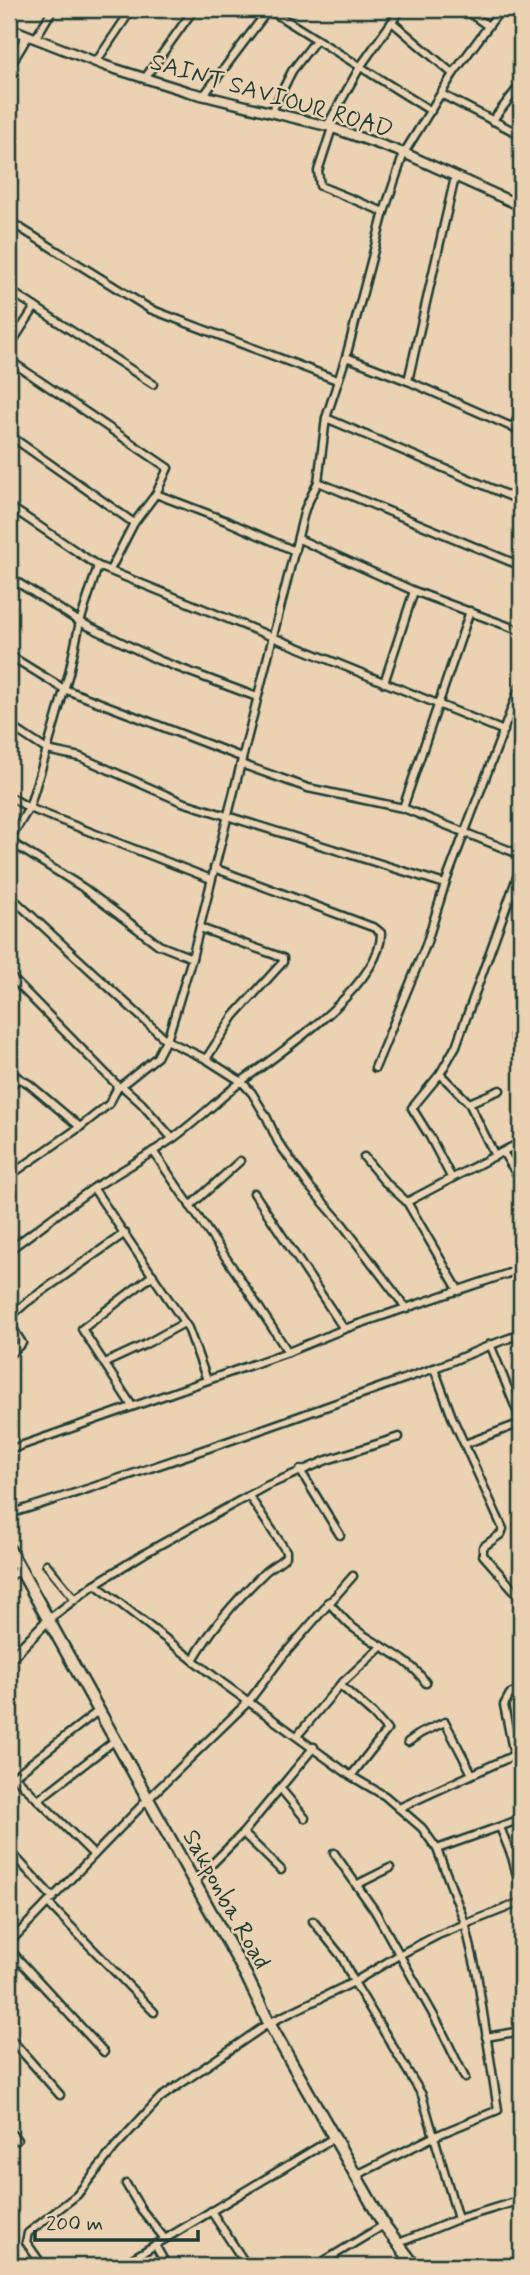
<svg xmlns="http://www.w3.org/2000/svg" width="530" height="2275" viewBox="0 0 530 2275" font-family="Mynerve,sans-serif">
<style>
.lines{fill:none;stroke-linecap:round;stroke-linejoin:round}
.minor-casing{stroke:#1f3d34;stroke-width:11}
.tertiary-casing{stroke:#1f3d34;stroke-width:13}
.secondary-casing{stroke:#1f3d34;stroke-width:15}
.minor{stroke:#ebd2b3;stroke-width:6}
.tertiary{stroke:#ebd2b3;stroke-width:8}
.secondary{stroke:#ebd2b3;stroke-width:10}
.labels{text-anchor:middle;stroke-width:5;stroke-linejoin:round;paint-order:stroke}
.street-label{font-size:24px;fill:#1f3d34;stroke:#ebd2b3}
</style>
<rect width="100%" height="100%" fill="#ebd2b3"/>
<filter id="ink" filterUnits="userSpaceOnUse"><feTurbulence type="fractalNoise" baseFrequency=".0143" numOctaves="2"/><feDisplacementMap in="SourceGraphic" scale="14" xChannelSelector="R" yChannelSelector="G"/><feConvolveMatrix kernelMatrix="1 2 1 2 8 2 1 2 1" color-interpolation-filters="sRGB"/></filter>
<g filter="url(#ink)">
<g class="lines">
<g class="minor-casing">
<g id="minor">
<polyline points="268,9 431,111"/>
<polyline points="464,9 488,26"/>
<polyline points="392,22 453,74"/>
<polyline points="35,39 53,9"/>
<polyline points="96,62 132,9"/>
<polyline points="145,78 194,9"/>
<polyline points="441,94 521,135"/>
<polyline points="204,95 269,9"/>
<polyline points="272,111 292,71 316,40"/>
<polyline points="492,121 521,84"/>
<polyline points="327,126 360,67 401,9"/>
<polyline points="332,128 318,171 320,186 384,212"/>
<polyline points="9,221 150,309 337,380"/>
<polyline points="9,290 153,384"/>
<polyline points="9,347 35,307"/>
<polyline points="346,357 408,381 521,431"/>
<polyline points="9,360 168,468 156,494 134,523 110,570"/>
<polyline points="408,381 455,177"/>
<polyline points="326,418 521,501"/>
<polyline points="513,428 521,411"/>
<polyline points="9,435 134,523"/>
<polyline points="318,482 521,566"/>
<polyline points="156,494 229,522 295,551"/>
<polyline points="9,506 98,566 504,731"/>
<polyline points="299,539 414,591 521,631"/>
<polyline points="9,577 80,622 158,660 257,697"/>
<polyline points="9,655 64,689 241,757"/>
<polyline points="384,683 414,591"/>
<polyline points="9,725 47,750 80,757 182,802 445,884"/>
<polyline points="241,764 308,788 403,808 521,855"/>
<polyline points="9,796 29,808 211,879"/>
<polyline points="403,808 470,611"/>
<polyline points="9,841 29,808 47,750 69,673 80,622 98,566"/>
<polyline points="9,841 82,887 159,945 192,958"/>
<polyline points="9,895 166,1040 206,1059 242,1082 252,1093 267,1118 278,1142 309,1186 343,1225 407,1309"/>
<polyline points="200,928 278,956 283,958 283,962 234,1016 206,1059"/>
<polyline points="9,975 116,1084 117,1089"/>
<polyline points="521,1020 514,1035 521,1054"/>
<polyline points="375,1068 426,945 445,884 521,684"/>
<polyline points="9,1072 29,1084 80,1127"/>
<polyline points="440,1074 469,1103 495,1156"/>
<polyline points="9,1086 19,1079"/>
<polyline points="122,1086 141,1103 172,1138"/>
<polyline points="469,1103 500,1090"/>
<polyline points="153,1151 237,1274 288,1352"/>
<polyline points="503,1152 521,1181"/>
<polyline points="364,1157 384,1181 407,1202 459,1291"/>
<polyline points="9,1176 80,1127 109,1104 117,1089 157,1057 169,1034 192,958 305,509 318,482 326,418 346,357 384,212 404,153 453,74 501,9"/>
<polyline points="451,1177 430,1137 412,1108 440,1074 456,1046 521,866"/>
<polyline points="94,1189 188,1328 207,1380"/>
<polyline points="254,1193 344,1329"/>
<polyline points="407,1202 521,1142"/>
<polyline points="190,1206 240,1161"/>
<path d="M9 1250C38 1229 66 1207 95 1187 121 1171 147 1156 172 1139 197 1121 218 1100 242 1081 280 1053 382 985 381 933L375 928 214 868"/>
<polyline points="490,1344 521,1421"/>
<polyline points="9,1355 22,1343 10,1324 10,1317 27,1302 125,1233"/>
<polyline points="105,1363 144,1345 184,1323"/>
<polyline points="434,1368 452,1417 503,1529 501,1534 483,1547 483,1555 521,1598"/>
<polyline points="132,1406 82,1329 153,1275"/>
<polyline points="465,1444 521,1423"/>
<polyline points="9,1450 288,1352 344,1329 521,1269"/>
<polyline points="300,1470 340,1535"/>
<path d="M9 1514C151 1470 291 1419 432 1369 462 1358 490 1344 521 1334"/>
<polyline points="46,1564 75,1599"/>
<polyline points="9,1577 20,1569"/>
<polyline points="95,1584 145,1553 266,1486 327,1460 399,1437"/>
<path d="M328 1602C336 1610 343 1619 351 1626 376 1646 408 1656 426 1683"/>
<polyline points="49,1619 95,1584 224,1684 351,1776 385,1796 422,1828 437,1849 465,1923 477,1974 498,2110 435,2136 357,2175"/>
<path d="M193 1660C212 1627 237 1599 264 1573 271 1566 280 1563 286 1556V1551L249 1496"/>
<polyline points="340,1685 373,1714 387,1730 351,1776"/>
<polyline points="297,1736 340,1685 382,1646"/>
<polyline points="408,1742 421,1733 445,1722 472,1774"/>
<polyline points="514,1755 504,1705 510,1694 521,1689"/>
<polyline points="14,1776 94,1855"/>
<polyline points="9,1780 98,1711"/>
<polyline points="281,1789 305,1818"/>
<polyline points="38,1800 114,1741"/>
<polyline points="399,1808 521,1752"/>
<polyline points="500,1827 512,1857 521,1890"/>
<polyline points="243,1833 281,1870"/>
<polyline points="437,1849 521,1819"/>
<polyline points="9,1850 53,1898"/>
<polyline points="334,1853 375,1911 439,2025 465,2078"/>
<polyline points="194,1882 243,1833 314,1747"/>
<polyline points="356,1885 390,1868"/>
<polyline points="48,1903 154,2012"/>
<polyline points="313,1921 341,1956 354,1982 422,2095 458,2219 399,2243"/>
<polyline points="9,1943 148,1799 249,1701 283,1656 353,1576"/>
<polyline points="9,1949 104,2052"/>
<polyline points="9,2037 60,2095"/>
<polyline points="486,2037 521,2031"/>
<polyline points="9,2131 17,2140"/>
<polyline points="126,2184 141,2209 165,2239"/>
<polyline points="211,2211 247,2266"/>
<polyline points="458,2219 521,2200"/>
<polyline points="155,2245 167,2266"/>
<polyline points="43,2266 26,2242 28,2233 77,2195 115,2147 160,2098 269,2023 354,1982 399,1955 438,1935 521,1902"/>
<polyline points="120,2266 335,2137"/>
<polyline points="316,2266 384,2225"/>
</g>
</g>
<g class="tertiary-casing">
<g id="tertiary">
<polyline points="9,28 106,66 189,92 327,126 404,153 521,206"/>
<polyline points="9,66 27,36"/>
<polyline points="9,1660 49,1619"/>
</g>
</g>
<g class="secondary-casing">
<polyline id="secondary" points="9,1549 246,1975 269,2023 384,2225 415,2266"/>
</g>
<use href="#minor" class="minor"/>
<use href="#tertiary" class="tertiary"/>
<use href="#secondary" class="secondary"/>
</g>
</g>
<g class="labels">
<g class="street-label">
<text transform="translate(272 95) rotate(16)" y="8">SAINT SAVIOUR ROAD</text>
<text transform="translate(227 1899) rotate(61)" y="8">Sakponba Road</text>
</g>
</g>
<rect width="530" height="2275" fill="none" stroke="#ebd2b3" stroke-width="35"/>
<rect x="18" y="18" width="495" height="2240" fill="none" stroke="#1f3d34" stroke-width="2.5" filter="url(#ink)"/>
<path d="M35 2230v10h163v-10" fill="none" stroke="#1f3d34" stroke-width="3.5"/>
<text x="46" y="2230" font-size="21" fill="#1f3d34" stroke="#ebd2b3" stroke-width="5" paint-order="stroke">200 m</text>
</svg>
